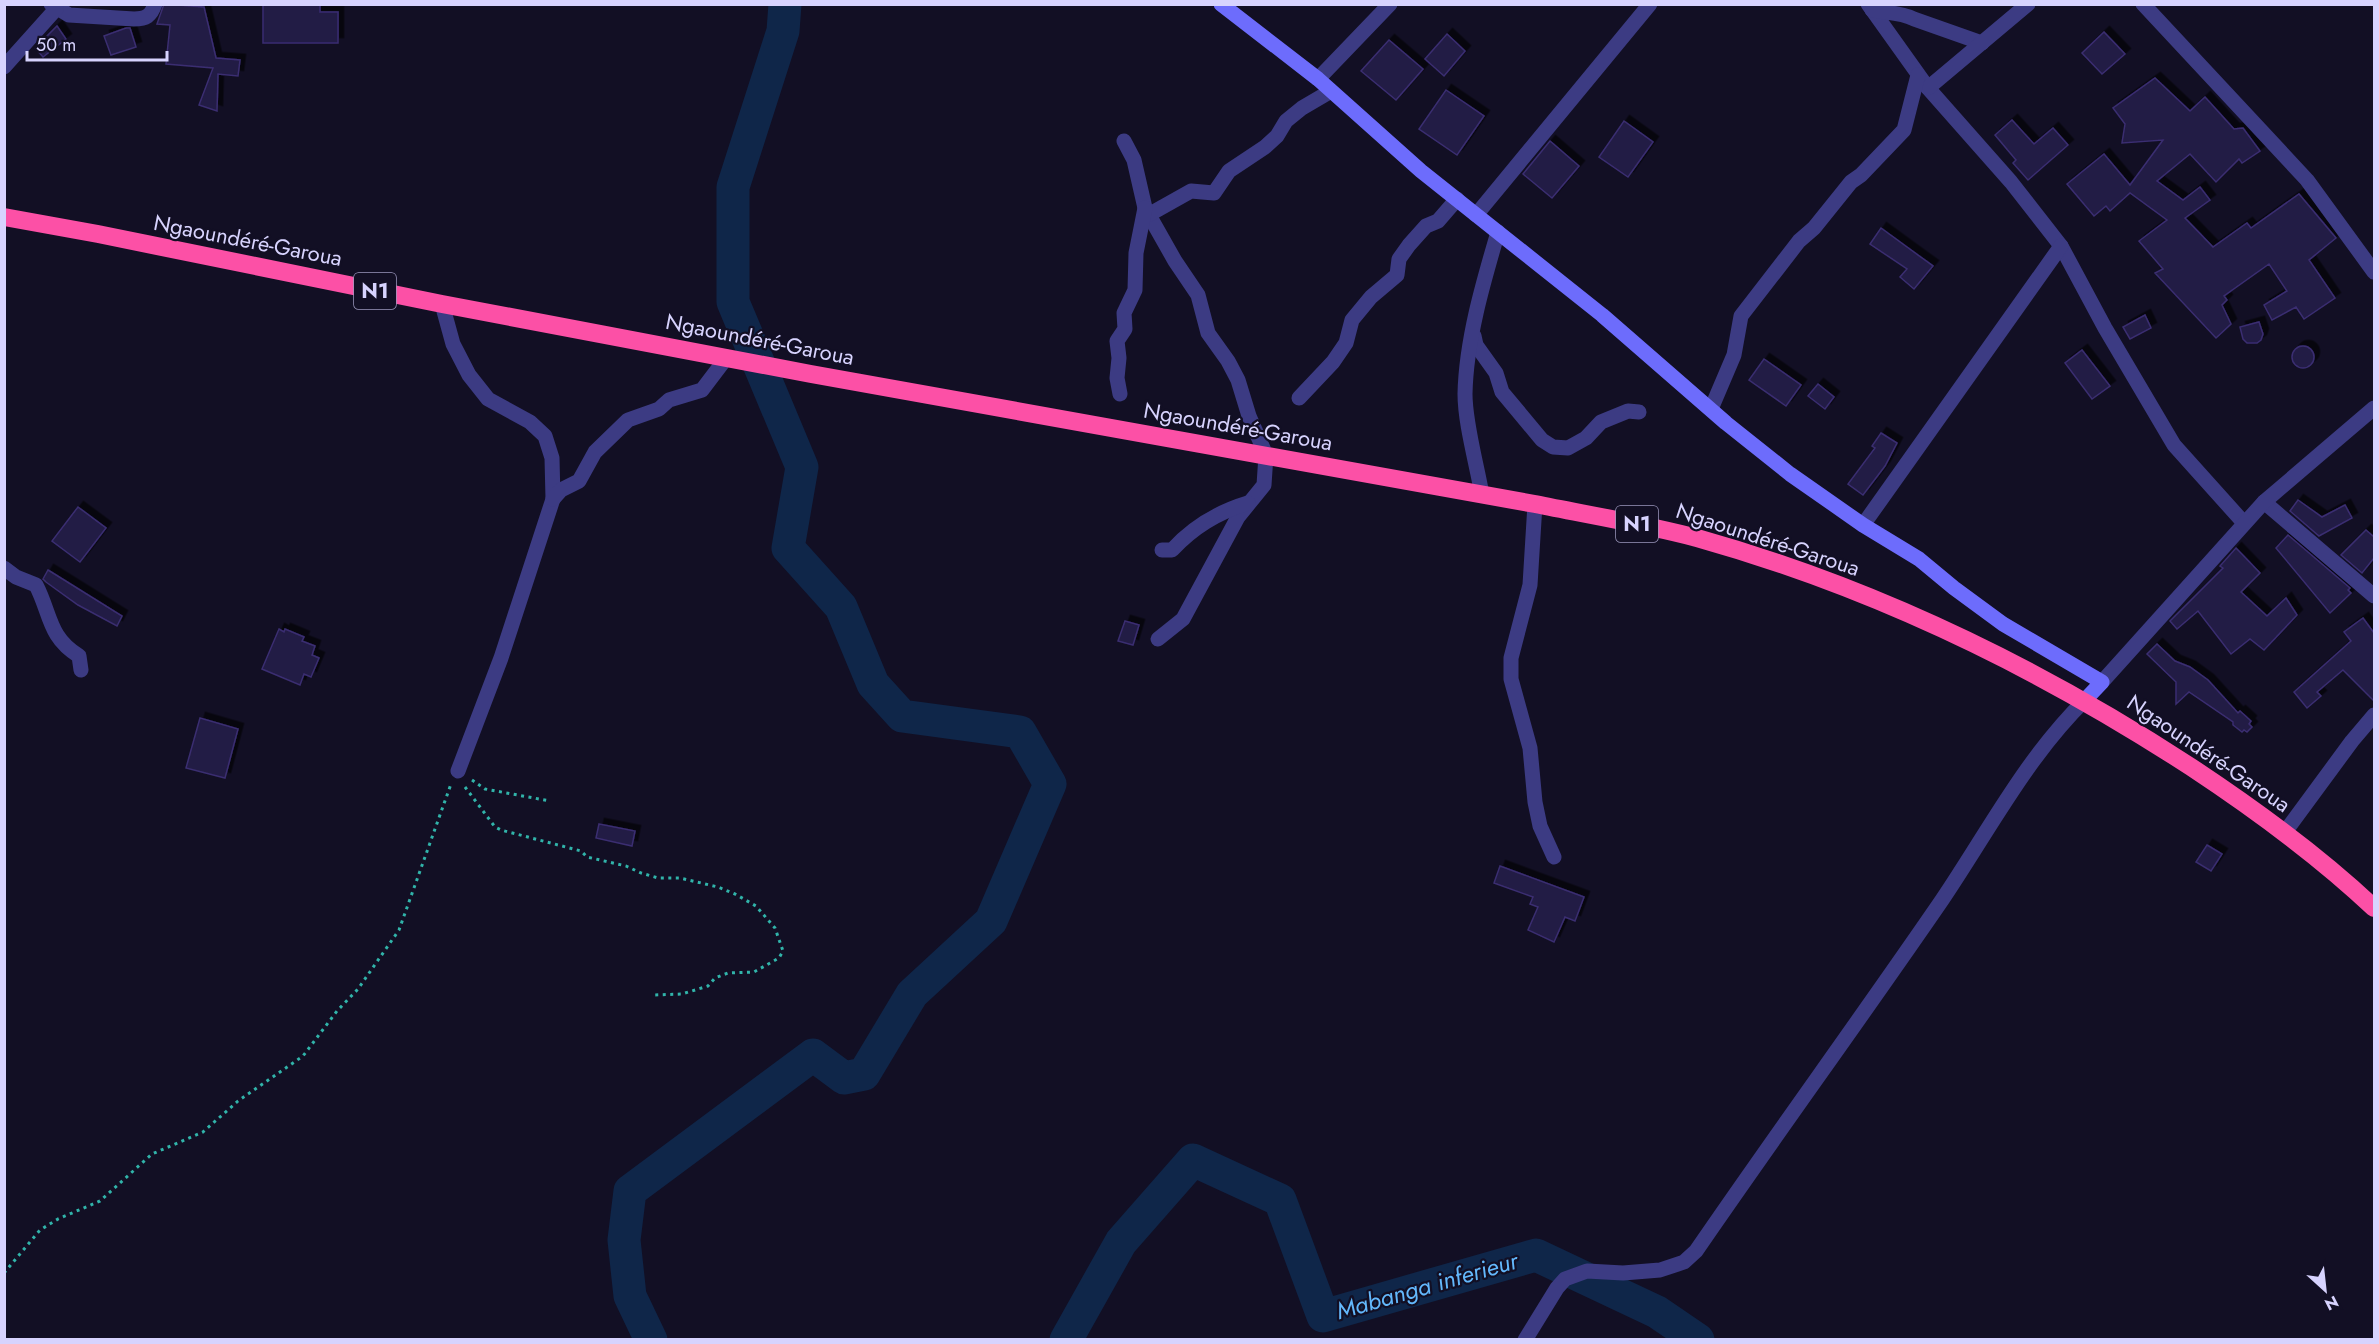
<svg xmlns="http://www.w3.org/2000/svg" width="2379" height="1344" viewBox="0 0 2379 1344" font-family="Jost,sans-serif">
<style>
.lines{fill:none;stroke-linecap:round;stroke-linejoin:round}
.river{stroke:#0f2649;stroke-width:33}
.building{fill:#231b45;stroke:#3a2e71;stroke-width:1.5;filter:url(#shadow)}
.path{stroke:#31b4aa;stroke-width:3;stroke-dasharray:3 4.5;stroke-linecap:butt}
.street{stroke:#3c3b83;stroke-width:15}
.secondary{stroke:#6d6cfc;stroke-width:15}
.highway{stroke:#fc50a6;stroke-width:18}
.labels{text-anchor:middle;stroke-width:4.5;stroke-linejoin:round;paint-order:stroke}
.shield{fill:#120f24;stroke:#9c98bd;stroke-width:1.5}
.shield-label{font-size:21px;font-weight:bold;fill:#d7d3fe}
.street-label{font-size:22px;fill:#d7d3fe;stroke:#120f24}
.water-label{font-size:24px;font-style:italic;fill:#63b8fc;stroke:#120f24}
</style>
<defs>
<filter id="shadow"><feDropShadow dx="5.5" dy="-5.5" stdDeviation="0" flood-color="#0009"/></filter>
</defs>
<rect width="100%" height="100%" fill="#120f24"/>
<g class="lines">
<g class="river">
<polyline points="651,1340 630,1296 624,1240 630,1191 813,1055 844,1078 864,1074 912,994 991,921 1050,784 1020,732 902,716 873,684 841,607 788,548 802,467 733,302 733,187 783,31 785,4"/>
<polyline points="1066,1340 1121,1242 1193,1160 1280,1200 1323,1316 1536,1255 1657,1312 1698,1340"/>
</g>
</g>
<g class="building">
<polygon points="164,4 204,7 216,58 240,60 238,76 218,74 217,111 199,105 213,68 166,64 170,25 157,24"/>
<polygon points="263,4 320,4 320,12 338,12 338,43 263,43"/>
<polygon points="57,26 66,39 43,57 35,48"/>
<polygon points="126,28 130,28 136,47 111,55 104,36"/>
<polygon points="2104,32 2125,54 2102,74 2082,53"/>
<polygon points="1447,34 1465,51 1444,76 1425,59"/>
<polygon points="1389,40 1423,69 1396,100 1361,71"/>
<polygon points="2155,78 2190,111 2205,97 2234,129 2243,128 2260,151 2242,163 2239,159 2216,182 2190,154 2157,181 2183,200 2200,187 2210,200 2185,218 2213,247 2247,223 2251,228 2299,194 2336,238 2309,260 2335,298 2304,319 2296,307 2272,320 2264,305 2287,291 2269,264 2224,296 2227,300 2222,305 2231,324 2216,338 2155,273 2163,269 2139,241 2167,220 2130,193 2110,211 2106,206 2094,216 2067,184 2104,154 2130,185 2163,140 2122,143 2125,124 2113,108"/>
<polygon points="1446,90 1484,116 1457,155 1419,129"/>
<polygon points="2012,120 2034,144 2053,128 2068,145 2028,180 2013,163 2016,160 1995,135"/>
<polygon points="1624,121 1653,142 1628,177 1599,157"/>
<polygon points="1550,141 1579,166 1552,198 1523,174"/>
<polygon points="1881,228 1933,266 1914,289 1900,277 1907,269 1870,244"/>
<polygon points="2145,315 2151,328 2130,339 2123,327"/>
<polygon points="2259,322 2263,334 2261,340 2257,343 2247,343 2243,339 2240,327"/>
<circle cx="2303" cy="357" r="11"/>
<polygon points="2082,350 2110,386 2092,399 2065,363"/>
<polygon points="1764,359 1801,385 1786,406 1749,380"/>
<polygon points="1818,384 1834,397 1825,409 1808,396"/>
<polygon points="1881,433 1897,443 1885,466 1863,495 1848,484 1875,448 1872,446"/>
<polygon points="2298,500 2322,517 2345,505 2352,518 2319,536 2290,511"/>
<polygon points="78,507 106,528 80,562 52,541"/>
<polygon points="2366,530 2374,537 2374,558 2362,573 2341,555"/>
<polygon points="2288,535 2350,588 2348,590 2351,593 2330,613 2276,548"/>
<polygon points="2236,548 2260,573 2241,592 2267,616 2286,598 2297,615 2264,650 2250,639 2231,654 2198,611 2177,629 2170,621 2223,568 2220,566"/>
<polygon points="48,570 122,616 117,626 78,605 46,582 43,579"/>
<polygon points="2363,618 2374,633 2374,701 2343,670 2317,692 2321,696 2307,708 2294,692 2351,641 2344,632"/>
<polygon points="1125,621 1139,625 1133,645 1118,641"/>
<polygon points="279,629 284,632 285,629 304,637 302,641 315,646 312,655 319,658 311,677 304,674 300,685 262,669"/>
<polygon points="2157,644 2175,661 2190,667 2208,680 2238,713 2240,711 2251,721 2249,724 2252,727 2247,732 2244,730 2242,732 2233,725 2233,722 2189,692 2176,704 2176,682 2147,654"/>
<polygon points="200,718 238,729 225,778 186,768"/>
<polygon points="599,824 635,831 632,846 596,838"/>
<polygon points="2207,845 2222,854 2211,871 2196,862"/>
<polygon points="1500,866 1584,897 1575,921 1565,917 1554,942 1528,930 1538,907 1530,904 1533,897 1494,883"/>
</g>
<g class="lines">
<g class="path">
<polyline points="472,780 485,789 550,801"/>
<polyline points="465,787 495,827 501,830 581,851 587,857 626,866 641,873 658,878 680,878 718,887 735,894 756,906 775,928 783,951 779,958 754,972 728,973 715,978 708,986 682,994 653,995"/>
<polyline points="4,1273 40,1230 58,1219 100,1201 152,1154 203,1132 238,1101 303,1056 337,1011 358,989 399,930 451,784"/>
</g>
<g class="street">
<path d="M51 4 69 15 134 19C146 19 151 16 155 4"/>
<polyline points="1868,4 1928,88 2011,182 2061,246 2105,328 2174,445 2244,523"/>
<polyline points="2143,4 2307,180 2374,272"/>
<path d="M1872 10C1886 13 1901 12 1914 19L1982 43"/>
<polyline points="4,67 56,9"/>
<polyline points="1318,79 1390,4"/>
<polyline points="1928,88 2028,4"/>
<polyline points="1124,141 1134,160 1145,208 1175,261 1198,295 1208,333 1228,361 1238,380 1249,416 1266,455 1264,485 1238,517 1183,619 1158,639"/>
<polyline points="1150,214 1191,191 1214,193 1229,171 1265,147 1277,136 1286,121 1302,108 1331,91"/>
<polyline points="1476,215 1650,4"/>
<polyline points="442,304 453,344 469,375 488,399 530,422 545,436 552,458 553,499 501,658 458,771"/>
<polyline points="1474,336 1476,345 1496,373 1502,392 1542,440 1553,447 1568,448 1586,438 1601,422 1628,411 1639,412"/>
<polyline points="1120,394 1117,378 1119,358 1117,341 1125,329 1124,313 1135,290 1136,253 1145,208"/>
<polyline points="1299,398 1333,362 1346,343 1352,320 1371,297 1397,275 1399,259 1409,245 1426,226 1438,221 1457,199"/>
<polyline points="1711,409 1734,355 1741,316 1799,241 1814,228 1851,182 1861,175 1904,130 1918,75"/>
<path d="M1482 495C1477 465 1465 424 1465 394 1466 341 1483 283 1498 232"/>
<polyline points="553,499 561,490 579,481 595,452 628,420 659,409 669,400 702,390 727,357"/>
<polyline points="2264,502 2374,596"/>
<polyline points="1535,504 1530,585 1511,658 1511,679 1530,748 1535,802 1540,826 1554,857"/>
<polyline points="1863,525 2061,246"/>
<path d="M1162 550H1172C1193 527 1218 512 1248 503"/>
<path d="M4 568 16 577 36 585C51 614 48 637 79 656L81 670"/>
<polyline points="2102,682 2264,502 2374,408"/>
<polyline points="2285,832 2352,741 2374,715"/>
<path d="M1525 1340 1557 1288 1565 1279 1587 1271 1623 1273 1660 1270 1684 1262 1696 1251C1777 1133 1861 1018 1942 900 1988 832 2026 758 2085 700"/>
</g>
<polyline class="secondary" points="1221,4 1318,79 1421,171 1602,315 1726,423 1790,474 1863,525 1919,559 1954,588 2003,624 2102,682 2085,700"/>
<path class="highway" d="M4 217 98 234 442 304 811 374 1535 504C1589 515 1644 524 1697 538 1872 587 2039 668 2191 767 2256 810 2318 855 2374 908"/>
</g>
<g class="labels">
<g class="shield">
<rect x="354" y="273" width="42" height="36" rx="4.5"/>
<rect x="1616" y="506" width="42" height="36" rx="4.5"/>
</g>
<g class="shield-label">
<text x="375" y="298">N1</text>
<text x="1637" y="531">N1</text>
</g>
<g class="street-label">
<text transform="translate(248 240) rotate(11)" y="8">Ngaoundéré-Garoua</text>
<text transform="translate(760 339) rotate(11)" y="8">Ngaoundéré-Garoua</text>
<text transform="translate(1238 426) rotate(10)" y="8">Ngaoundéré-Garoua</text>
<text transform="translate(1768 539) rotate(18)" y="8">Ngaoundéré-Garoua</text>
<text transform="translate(2209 753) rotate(34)" y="8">Ngaoundéré-Garoua</text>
</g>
<g class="water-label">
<text transform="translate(1427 1286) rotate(-16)" y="8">Mabanga inferieur</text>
</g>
</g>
<rect width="2379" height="1344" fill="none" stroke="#d7d3fe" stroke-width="12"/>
<g transform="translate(2325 1290) rotate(153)" stroke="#120f24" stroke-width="4.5" paint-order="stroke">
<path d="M0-4.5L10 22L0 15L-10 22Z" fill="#d7d3fe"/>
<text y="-9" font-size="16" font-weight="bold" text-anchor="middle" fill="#d7d3fe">N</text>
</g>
<path d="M27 51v9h140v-9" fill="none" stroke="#d7d3fe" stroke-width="3"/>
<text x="36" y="51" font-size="18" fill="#d7d3fe" stroke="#120f24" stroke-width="4.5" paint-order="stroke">50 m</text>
</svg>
